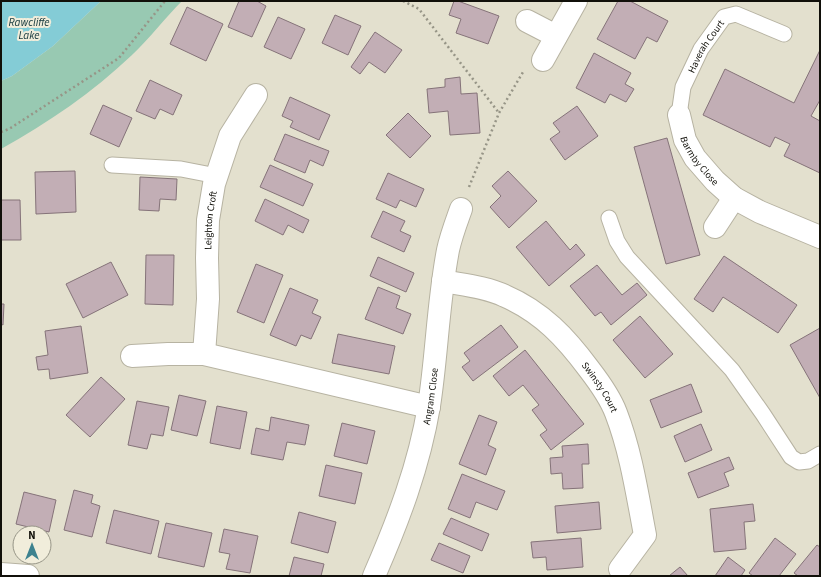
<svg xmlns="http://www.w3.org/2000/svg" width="821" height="577" viewBox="0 0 821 577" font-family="'Source Sans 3',sans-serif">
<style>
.green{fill:#98c9b2}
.water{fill:#84ccd6}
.building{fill:#c2aeb5;stroke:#857379}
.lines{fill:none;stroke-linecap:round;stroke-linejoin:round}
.lane-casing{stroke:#b7b3a2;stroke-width:17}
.street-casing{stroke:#b7b3a2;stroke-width:24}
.path{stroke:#979587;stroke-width:2.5;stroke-dasharray:2 3;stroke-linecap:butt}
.lane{stroke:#fff;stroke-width:15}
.street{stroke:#fff;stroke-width:22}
.labels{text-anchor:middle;stroke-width:4;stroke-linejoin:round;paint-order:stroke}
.street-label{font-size:10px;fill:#11100a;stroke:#f1eddb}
.water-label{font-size:11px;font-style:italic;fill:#12363b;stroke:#f1eddb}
</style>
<rect width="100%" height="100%" fill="#e3e0ce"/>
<path class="green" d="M101 1H182C165 18 150 38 132 55 93 92 48 123 1 149V81L12 76 53 46Z"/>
<polygon class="water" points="1,1 101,1 53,46 12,76 1,81"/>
<g class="building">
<polygon points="239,1 257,1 266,6 252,37 228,27"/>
<polygon points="454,1 458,1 499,16 488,44 456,33 461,19 449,15"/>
<polygon points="618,1 630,1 668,21 657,42 647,37 635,59 597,39"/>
<polygon points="187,7 223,24 206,61 170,44"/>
<polygon points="335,15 361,26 348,55 322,43"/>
<polygon points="278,17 305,29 291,59 264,47"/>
<polygon points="375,32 402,50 385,73 369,62 360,74 351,67"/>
<polygon points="820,50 820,100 811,116 820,121 820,173 784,156 790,144 775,137 770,147 703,115 725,69 794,103"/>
<polygon points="594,53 631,73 625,84 634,89 626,102 610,94 605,103 576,88"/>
<polygon points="460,77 461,94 477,93 480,133 450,135 448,111 429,113 427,89 445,87 445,79"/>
<polygon points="150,80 182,95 173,115 160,109 155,119 136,111"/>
<polygon points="290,97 330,115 319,140 290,127 293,121 282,116"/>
<polygon points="103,105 132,118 119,147 90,134"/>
<polygon points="577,106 598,136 565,160 550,139 560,132 553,123"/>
<polygon points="408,113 431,136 410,158 386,135"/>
<polygon points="285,134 329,151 323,166 310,160 305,173 274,160"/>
<polygon points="667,138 700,255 666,264 634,147"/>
<polygon points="270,165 313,184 303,206 260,187"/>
<polygon points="75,171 76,212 36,214 35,172"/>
<polygon points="508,171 537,201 509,228 490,207 501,196 492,186"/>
<polygon points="388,173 424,189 416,207 400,200 396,208 376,199"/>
<polygon points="140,177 177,179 176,200 160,199 159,211 139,210"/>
<polygon points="265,199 309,220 303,233 288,225 283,235 255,221"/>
<polygon points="1,200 20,200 21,240 1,240"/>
<polygon points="383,211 405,221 400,231 411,236 404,252 371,237"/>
<polygon points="546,221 570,250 576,244 585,255 549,286 516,247"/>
<polygon points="146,255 174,255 173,305 145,304"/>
<polygon points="724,256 797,305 778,333 723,297 713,312 694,299"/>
<polygon points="378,257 414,273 406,292 370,276"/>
<polygon points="111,262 128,295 83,318 66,284"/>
<polygon points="256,264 283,275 264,323 237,312"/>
<polygon points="597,265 622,295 637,283 647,295 611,325 601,312 595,316 570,286"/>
<polygon points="378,287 400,296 396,308 411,314 403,334 365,319"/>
<polygon points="290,288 318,300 312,313 321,317 311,339 301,335 296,346 270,335"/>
<polygon points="1,304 4,304 3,325 1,324"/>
<polygon points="640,316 673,354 645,378 613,340"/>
<polygon points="501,325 518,347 473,381 462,367 470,361 464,353"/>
<polygon points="81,326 88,373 50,379 49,369 38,370 36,357 48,355 45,331"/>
<polygon points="820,328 820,398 790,345"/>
<polygon points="338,334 395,346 389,374 332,363"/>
<polygon points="525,350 584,424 551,450 540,435 547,430 532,410 539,405 523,385 509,396 493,376"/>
<polygon points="101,377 125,399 90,437 66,415"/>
<polygon points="691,384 702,412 661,428 650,400"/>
<polygon points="179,395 206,401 197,436 171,430"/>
<polygon points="137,401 169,407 163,436 151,434 147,449 128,445"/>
<polygon points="217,406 247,412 240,449 210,443"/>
<polygon points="479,415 497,422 488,445 496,449 486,475 459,464"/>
<polygon points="271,417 309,425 305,445 287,442 283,460 251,454 256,428 269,431"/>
<polygon points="342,423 375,431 367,464 334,456"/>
<polygon points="701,424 712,450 685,462 674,436"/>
<polygon points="588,444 589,464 582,464 583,488 563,489 562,473 551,474 550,458 563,457 562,446"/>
<polygon points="729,457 734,469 724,473 729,486 698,498 688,473"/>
<polygon points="326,465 362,473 355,504 319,496"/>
<polygon points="462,474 505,491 497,510 476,502 470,518 448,509"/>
<polygon points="74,490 93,495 91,503 100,506 92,537 64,530"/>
<polygon points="24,492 56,500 49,532 16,524"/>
<polygon points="599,502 601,529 557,533 555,506"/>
<polygon points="753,504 755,521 744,522 746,549 714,552 710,509"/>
<polygon points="114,510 159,521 151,554 106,543"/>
<polygon points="299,512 336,522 328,553 291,543"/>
<polygon points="451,518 489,534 482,551 443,534"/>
<polygon points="166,523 212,533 204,567 158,557"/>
<polygon points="224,529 258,536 250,573 226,569 230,554 219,552"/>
<polygon points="581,538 583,567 547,570 546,557 533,558 531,542"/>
<polygon points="775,538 796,554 779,576 753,576 749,573"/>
<polygon points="439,543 470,556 463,573 431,560"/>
<polygon points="817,545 820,547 820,576 798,576 794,573"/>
<polygon points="294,557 324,564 321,576 289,576"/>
<polygon points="728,557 745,570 741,576 715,576"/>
<polygon points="680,567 688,576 669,576"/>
</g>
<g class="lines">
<g class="lane-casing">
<g id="lane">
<path id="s1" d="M679 115 683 87 701 49 724 17 736 14 784 34"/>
<polyline points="112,165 181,169 217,176"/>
<polyline points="609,218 617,241 627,257 732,370 763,414 791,457 799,462 808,461 820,454"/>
</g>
</g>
<g class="street-casing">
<g id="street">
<polyline points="527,21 556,36"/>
<polyline points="543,60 576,1"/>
<path id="s2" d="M679 115 685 140 695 158 715 181 734 198 760 212 820 237"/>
<polyline points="715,227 734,198"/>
<path id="s3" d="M443 281C464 285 486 287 505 296 542 312 566 338 589 369 599 382 610 397 616 413 631 452 637 493 645 535L620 569"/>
<path id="s4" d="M204 354 208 299 207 258 208 220 214 184 230 136 256 95"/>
<polyline points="132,356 168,354 204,354 429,407"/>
<polyline points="1,574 28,576"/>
<path id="s5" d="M374 576C398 521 419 466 429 406 437 355 438 302 448 250 451 236 456 223 461 209"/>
</g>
</g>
<g class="path">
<polyline points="403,1 419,9 499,113"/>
<polyline points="1,132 9,129 119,58 165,1"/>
<polyline points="469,187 499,113 523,72"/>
</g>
<use href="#lane" class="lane"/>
<use href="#street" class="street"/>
</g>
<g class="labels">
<g class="street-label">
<text dy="4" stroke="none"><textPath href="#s1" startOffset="75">Haverah Court</textPath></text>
<text dy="4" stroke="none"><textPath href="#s2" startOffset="51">Barmby Close</textPath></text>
<text dy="4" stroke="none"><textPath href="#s4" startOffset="134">Leighton Croft</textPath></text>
<text dy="4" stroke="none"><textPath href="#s3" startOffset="198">Swinsty Court</textPath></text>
<text dy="4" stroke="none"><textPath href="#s5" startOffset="189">Angram Close</textPath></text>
</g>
<g class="water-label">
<text x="29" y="26">Rawcliffe<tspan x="29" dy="13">Lake</tspan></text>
</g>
</g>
<rect width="821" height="577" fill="none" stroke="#11100a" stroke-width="4"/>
<g transform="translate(32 545)"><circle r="19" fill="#f1eddb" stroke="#979587"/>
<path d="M0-3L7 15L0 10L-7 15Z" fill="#3d828f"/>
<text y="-6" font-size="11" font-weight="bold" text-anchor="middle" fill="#11100a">N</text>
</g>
</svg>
